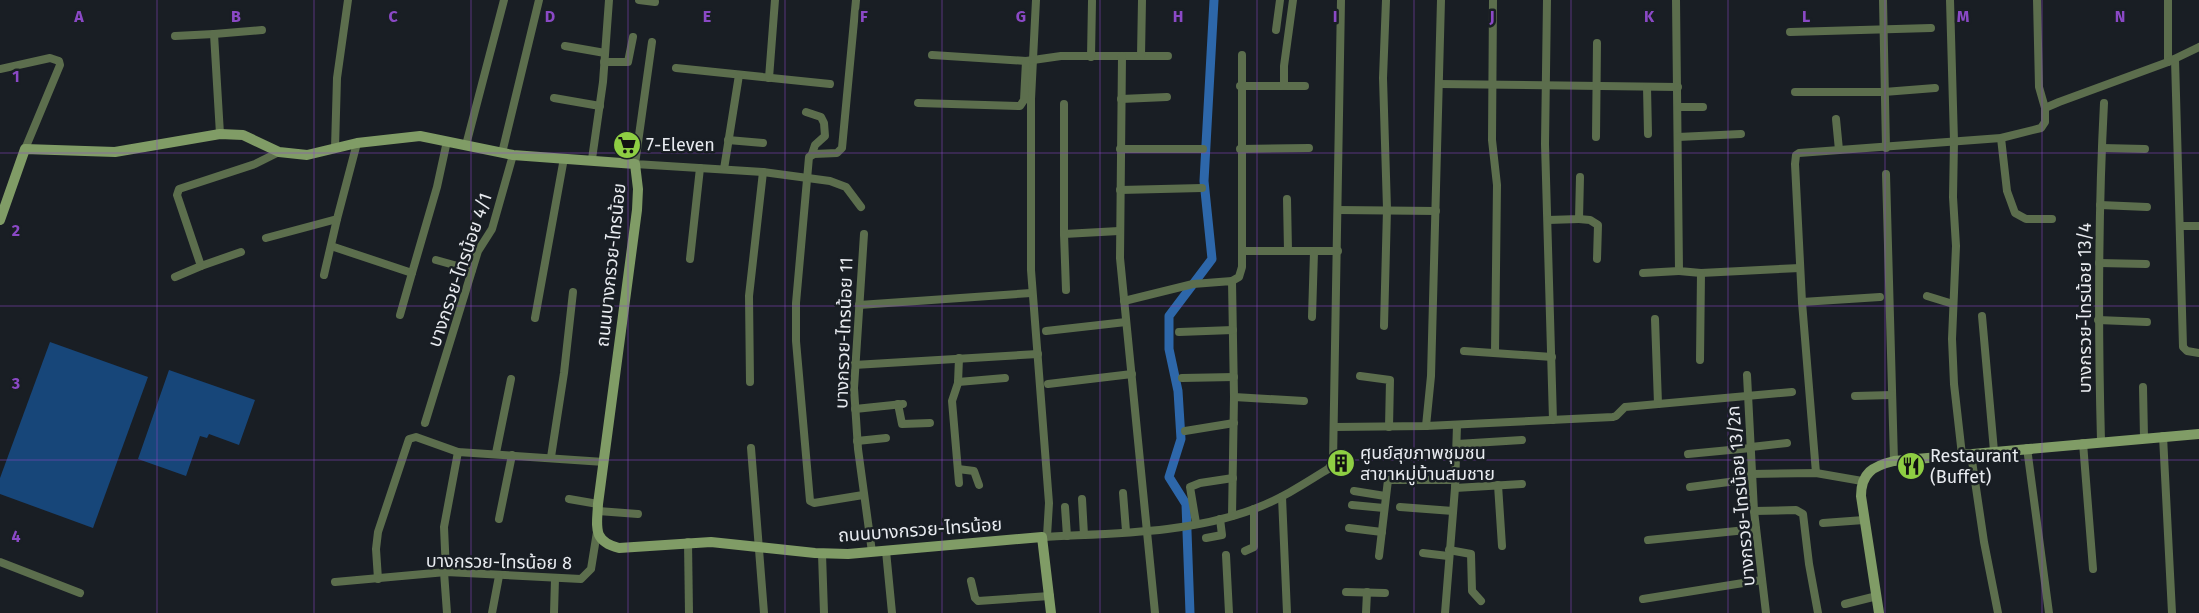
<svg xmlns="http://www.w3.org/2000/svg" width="2199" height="613" viewBox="0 0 2199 613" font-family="'Fira Sans','Noto Sans Thai',sans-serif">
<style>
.green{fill:#174679}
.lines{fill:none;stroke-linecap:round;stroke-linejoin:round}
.canal{stroke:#2d67aa;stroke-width:9}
.street{stroke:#5c6e4d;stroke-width:8}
.secondary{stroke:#809c66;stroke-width:10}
.grid{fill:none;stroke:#8b49c6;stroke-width:1;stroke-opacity:0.55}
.labels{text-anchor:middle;stroke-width:5;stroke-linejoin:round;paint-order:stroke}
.poi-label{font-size:18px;fill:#e8ebf0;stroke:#191e24;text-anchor:start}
.street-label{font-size:18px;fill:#e8ebf0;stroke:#191e24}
.grid-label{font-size:16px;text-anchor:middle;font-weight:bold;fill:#8b49c6;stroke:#191e24;stroke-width:5;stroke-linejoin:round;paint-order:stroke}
</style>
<rect width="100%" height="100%" fill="#191e24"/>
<g class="green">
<polygon points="50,342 148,377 93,528 0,494 0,478"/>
<polygon points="169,370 255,400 239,445 209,434 207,438 200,436 186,476 138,459"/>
</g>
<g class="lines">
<polyline class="canal" points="1190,613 1186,504 1169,477 1181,439 1178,391 1169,349 1169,316 1212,259 1204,181 1214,0"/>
<g class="street">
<polyline points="639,0 655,2"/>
<polyline points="856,0 842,148 837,153 814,154 809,157 796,303 796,341 810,501 814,503 863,495"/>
<polyline points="1036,0 1031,99 1031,270 1049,503 1047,536"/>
<polyline points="1493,0 1492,140 1497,185 1495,353"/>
<polyline points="1547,0 1545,144 1553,420"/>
<polyline points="1676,0 1679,271 1701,273 1800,268"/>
<polyline points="1883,0 1886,148"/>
<polyline points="1950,0 1954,141 1953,197 1956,246 1952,339 1954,384 1962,455"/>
<polyline points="2037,0 2039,87 2045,108"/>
<polyline points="2168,0 2168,62"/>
<polyline points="1276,30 1280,0"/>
<polyline points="1790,32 1931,28"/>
<polyline points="175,36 214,34"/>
<polyline points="652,42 635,164 763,172 830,181 846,187 861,207"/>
<polyline points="565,46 605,53"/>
<polyline points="932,55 1026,61 1061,56 1168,56"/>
<polyline points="1122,56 1120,258 1155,613"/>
<polyline points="1141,56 1142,0"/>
<polyline points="1091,57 1092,1"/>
<polyline points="2175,59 2183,347 2187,351 2199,353"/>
<polyline points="604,62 628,62 633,37"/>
<polyline points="676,68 830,84"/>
<polyline points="0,69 50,58 59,61 60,65 25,149"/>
<polyline points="769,78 775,0"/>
<polyline points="1439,84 1678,87"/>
<polyline points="1240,86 1305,86"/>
<polyline points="1284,86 1284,66 1293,0"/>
<polyline points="1647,87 1648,134"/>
<polyline points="1795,92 1884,92 1935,88"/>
<polyline points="554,98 600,106"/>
<polyline points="1121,99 1167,97"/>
<polyline points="918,103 1020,106 1024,100 1026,61"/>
<polyline points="1064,104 1064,234 1119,231"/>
<polyline points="1678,107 1703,107"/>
<polyline points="806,112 821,117 824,123 825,136 815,145 812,154"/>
<polyline points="1836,119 1839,150"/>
<polyline points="220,134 214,34 262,30"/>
<polyline points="1596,137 1597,43"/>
<polyline points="1678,137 1741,134"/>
<polyline points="2001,138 2007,191 2015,213 2026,219 2052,219"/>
<polyline points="728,140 763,143"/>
<polyline points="466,145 504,0"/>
<polyline points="335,148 337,78 348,0"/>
<polyline points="2102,148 2145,149"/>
<polyline points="1120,149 1203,149"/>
<polyline points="1240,149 1309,148"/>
<polyline points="502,153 539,0"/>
<polyline points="592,159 603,82 609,0"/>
<polyline points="724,169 739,75"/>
<polyline points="1886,174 1894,461"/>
<polyline points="1120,190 1202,188"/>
<polyline points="1287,199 1288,251"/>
<polyline points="2100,205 2147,207"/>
<polyline points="1338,210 1436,211"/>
<polyline points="1579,219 1590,220 1598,225 1597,259"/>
<polyline points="1548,220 1579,219 1580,177"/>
<polyline points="2181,226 2199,226"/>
<polyline points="864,234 854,388 858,449 872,552"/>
<polyline points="1064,234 1066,290"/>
<polyline points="266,238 337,219 357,143"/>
<polyline points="331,246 412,273 437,187 447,141"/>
<polyline points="1242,251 1338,251"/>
<polyline points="241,252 201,266 177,195 179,189 255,164 279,152"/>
<polyline points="690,259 700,168"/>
<polyline points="436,260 472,270"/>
<polyline points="2099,263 2146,264"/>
<polyline points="1643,273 1679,271"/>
<polyline points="324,275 337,219"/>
<polyline points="175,277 201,266"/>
<polyline points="1232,281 1239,277 1242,267 1242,55"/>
<polyline points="1927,296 1953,304"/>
<polyline points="1124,301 1193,284 1232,281 1234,397 1232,516"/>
<polyline points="1802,302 1880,297"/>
<polyline points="859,305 1031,293"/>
<polyline points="400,315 412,273"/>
<polyline points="1982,316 1994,451"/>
<polyline points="1312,317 1314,252"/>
<polyline points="535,318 564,158"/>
<polyline points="1655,319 1658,404"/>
<polyline points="2098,320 2147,322"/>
<polyline points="1384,326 1387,209 1383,78 1386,0"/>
<polyline points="1046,331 1126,322"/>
<polyline points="1179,332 1233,330"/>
<polyline points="1464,351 1552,357"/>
<polyline points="959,358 958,383 952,401 959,483"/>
<polyline points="1700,360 1701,273"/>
<polyline points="854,365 1038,354"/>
<polyline points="1747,375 1754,511 1766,613"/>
<polyline points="1360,376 1390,380 1389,427"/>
<polyline points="1182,378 1234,377"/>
<polyline points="750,382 749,296 763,172"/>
<polyline points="958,382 1005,378"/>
<polyline points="1048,384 1132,374"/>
<polyline points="2143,387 2144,438"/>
<polyline points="1855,396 1892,395"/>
<polyline points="1234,397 1304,401"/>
<polyline points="898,404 902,424 930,423"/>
<polyline points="855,409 903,404"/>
<polyline points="425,423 478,251 492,229 513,155"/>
<polyline points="1426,426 1431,376 1441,0"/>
<polyline points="1335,427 1426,426 1613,417 1616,416 1625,407 1792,392"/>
<polyline points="1185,431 1234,423"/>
<polyline points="2163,436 2172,613"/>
<polyline points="857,441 886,438"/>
<path d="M2101 441C2098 328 2098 216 2104 103"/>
<polyline points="2083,443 2093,569"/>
<polyline points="1457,444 1522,440"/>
<polyline points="1751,447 1787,443"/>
<polyline points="751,448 764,613"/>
<polyline points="2027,448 2049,613"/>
<polyline points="496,453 511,379"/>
<polyline points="1688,454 1751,448"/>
<polyline points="1971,454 1984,542 1998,613"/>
<polyline points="551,457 564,373 573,292"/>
<polyline points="958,469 974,471 979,485"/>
<polyline points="1816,473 1802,302 1795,164 1796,155 1799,153 2001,138 2041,128 2045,122 2045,108 2059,102 2168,62 2199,47"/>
<polyline points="1751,474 1816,473 1862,481"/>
<polyline points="1498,485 1502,546"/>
<polyline points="1690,487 1752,479"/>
<polyline points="1455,488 1522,484"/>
<polyline points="1354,491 1385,496"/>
<polyline points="1123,493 1126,531"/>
<polyline points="1282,497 1287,613"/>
<polyline points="569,499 598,504"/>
<polyline points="1082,499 1084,535"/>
<polyline points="1352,505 1384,508"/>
<polyline points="1065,507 1067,536"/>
<polyline points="1400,507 1453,511"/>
<polyline points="598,511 638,514"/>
<polyline points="1754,511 1796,510 1803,514 1809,564 1818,613"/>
<polyline points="499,519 512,455"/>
<polyline points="1196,523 1190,487 1200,483 1233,478"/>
<polyline points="1823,523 1864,520"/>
<polyline points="1349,528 1382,532"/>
<path d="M1042 537C1111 533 1188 534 1254 509 1281 499 1304 484 1328 469L1333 462 1341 0"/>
<polyline points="1206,538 1222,535 1220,519"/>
<polyline points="1648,540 1756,529"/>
<polyline points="688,542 689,613"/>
<polyline points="1449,550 1471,554 1472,591 1481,601"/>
<polyline points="886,551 892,613"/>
<polyline points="1245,551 1254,547 1254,509"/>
<polyline points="1423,553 1448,556"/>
<polyline points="822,554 824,613"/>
<polyline points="1226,555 1229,613"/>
<polyline points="1379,556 1388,480 1456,480"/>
<polyline points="0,562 80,593"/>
<polyline points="444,572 447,613"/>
<polyline points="446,572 444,527 458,452"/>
<polyline points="378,579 376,549 378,532 409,439 416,437 458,452 604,462"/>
<polyline points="971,581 975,598 978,601 1050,596"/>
<polyline points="335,582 446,572 581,579 591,569 597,532"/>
<polyline points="1346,592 1385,593"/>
<polyline points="1643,599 1762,580"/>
<polyline points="1845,604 1877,596"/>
<polyline points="492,613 499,576"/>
<polyline points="554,613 555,579"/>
<polyline points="1366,613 1367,592"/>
<polyline points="1445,613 1455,488 1457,425"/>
</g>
<g class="secondary">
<path d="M0 220 25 149 115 152 220 134 243 135 279 152 307 155 357 143 420 136 513 155 635 164 638 189 637 210 598 504C597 527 592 541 619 548L711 542 815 553 848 554 1042 537 1051 613"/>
<path d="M1879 613 1861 496C1861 473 1873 466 1894 461L2199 434"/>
</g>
</g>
<path class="grid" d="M157 0V613M314 0V613M471 0V613M628 0V613M785 0V613M942 0V613M1100 0V613M1257 0V613M1414 0V613M1571 0V613M1728 0V613M1885 0V613M2042 0V613M0 153H2199M0 306H2199M0 460H2199"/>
<defs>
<g id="supermarket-disc" transform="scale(1.4375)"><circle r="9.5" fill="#8ece43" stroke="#191e24"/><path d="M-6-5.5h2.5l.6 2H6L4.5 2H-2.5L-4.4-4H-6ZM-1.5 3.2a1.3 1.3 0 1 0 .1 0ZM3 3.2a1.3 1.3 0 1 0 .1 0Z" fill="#111"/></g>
<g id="building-disc" transform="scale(1.4375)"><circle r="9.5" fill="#8ece43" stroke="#191e24"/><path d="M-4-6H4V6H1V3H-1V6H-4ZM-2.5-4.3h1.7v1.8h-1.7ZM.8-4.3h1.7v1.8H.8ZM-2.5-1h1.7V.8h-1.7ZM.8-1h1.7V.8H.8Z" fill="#111"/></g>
<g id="restaurant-disc" transform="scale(1.4375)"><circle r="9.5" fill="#8ece43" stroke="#191e24"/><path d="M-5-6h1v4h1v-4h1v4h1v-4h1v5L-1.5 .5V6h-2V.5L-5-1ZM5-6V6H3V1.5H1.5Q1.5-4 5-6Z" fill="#111"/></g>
</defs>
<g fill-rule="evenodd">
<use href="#supermarket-disc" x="627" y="145"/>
<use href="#building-disc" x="1341" y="463"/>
<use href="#restaurant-disc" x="1911" y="466"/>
</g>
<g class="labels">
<g class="poi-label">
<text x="646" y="151">7-Eleven</text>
<text x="1360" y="459">ศูนย์สุขภาพชุมชน<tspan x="1360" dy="21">สาขาหมู่บ้านสมชาย</tspan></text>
<text x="1930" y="462">Restaurant<tspan x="1930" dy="21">(Buffet)</tspan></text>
</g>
<g class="street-label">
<text transform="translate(611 265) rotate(-84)" y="6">ถนนบางกรวย-ไทรน้อย</text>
<text transform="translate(460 270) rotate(-71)" y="6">บางกรวย-ไทรน้อย 4/1</text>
<text transform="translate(2085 308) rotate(-90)" y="6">บางกรวย-ไทรน้อย 13/4</text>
<text transform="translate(844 333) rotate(-88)" y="6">บางกรวย-ไทรน้อย 11</text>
<text transform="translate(1741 496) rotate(-95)" y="6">บางกรวย-ไทรน้อย 13/2ก</text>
<text transform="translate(920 530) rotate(-4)" y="6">ถนนบางกรวย-ไทรน้อย</text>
<text transform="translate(499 562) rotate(1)" y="6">บางกรวย-ไทรน้อย 8</text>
</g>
</g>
<g class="grid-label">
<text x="79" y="22">A</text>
<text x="236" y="22">B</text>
<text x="393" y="22">C</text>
<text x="550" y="22">D</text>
<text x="707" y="22">E</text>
<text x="864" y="22">F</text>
<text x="1021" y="22">G</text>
<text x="1178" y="22">H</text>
<text x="1335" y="22">I</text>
<text x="1492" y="22">J</text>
<text x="1649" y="22">K</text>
<text x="1806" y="22">L</text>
<text x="1963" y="22">M</text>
<text x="2120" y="22">N</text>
<text x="16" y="82">1</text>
<text x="16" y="236">2</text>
<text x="16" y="389">3</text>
<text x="16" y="542">4</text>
</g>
</svg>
